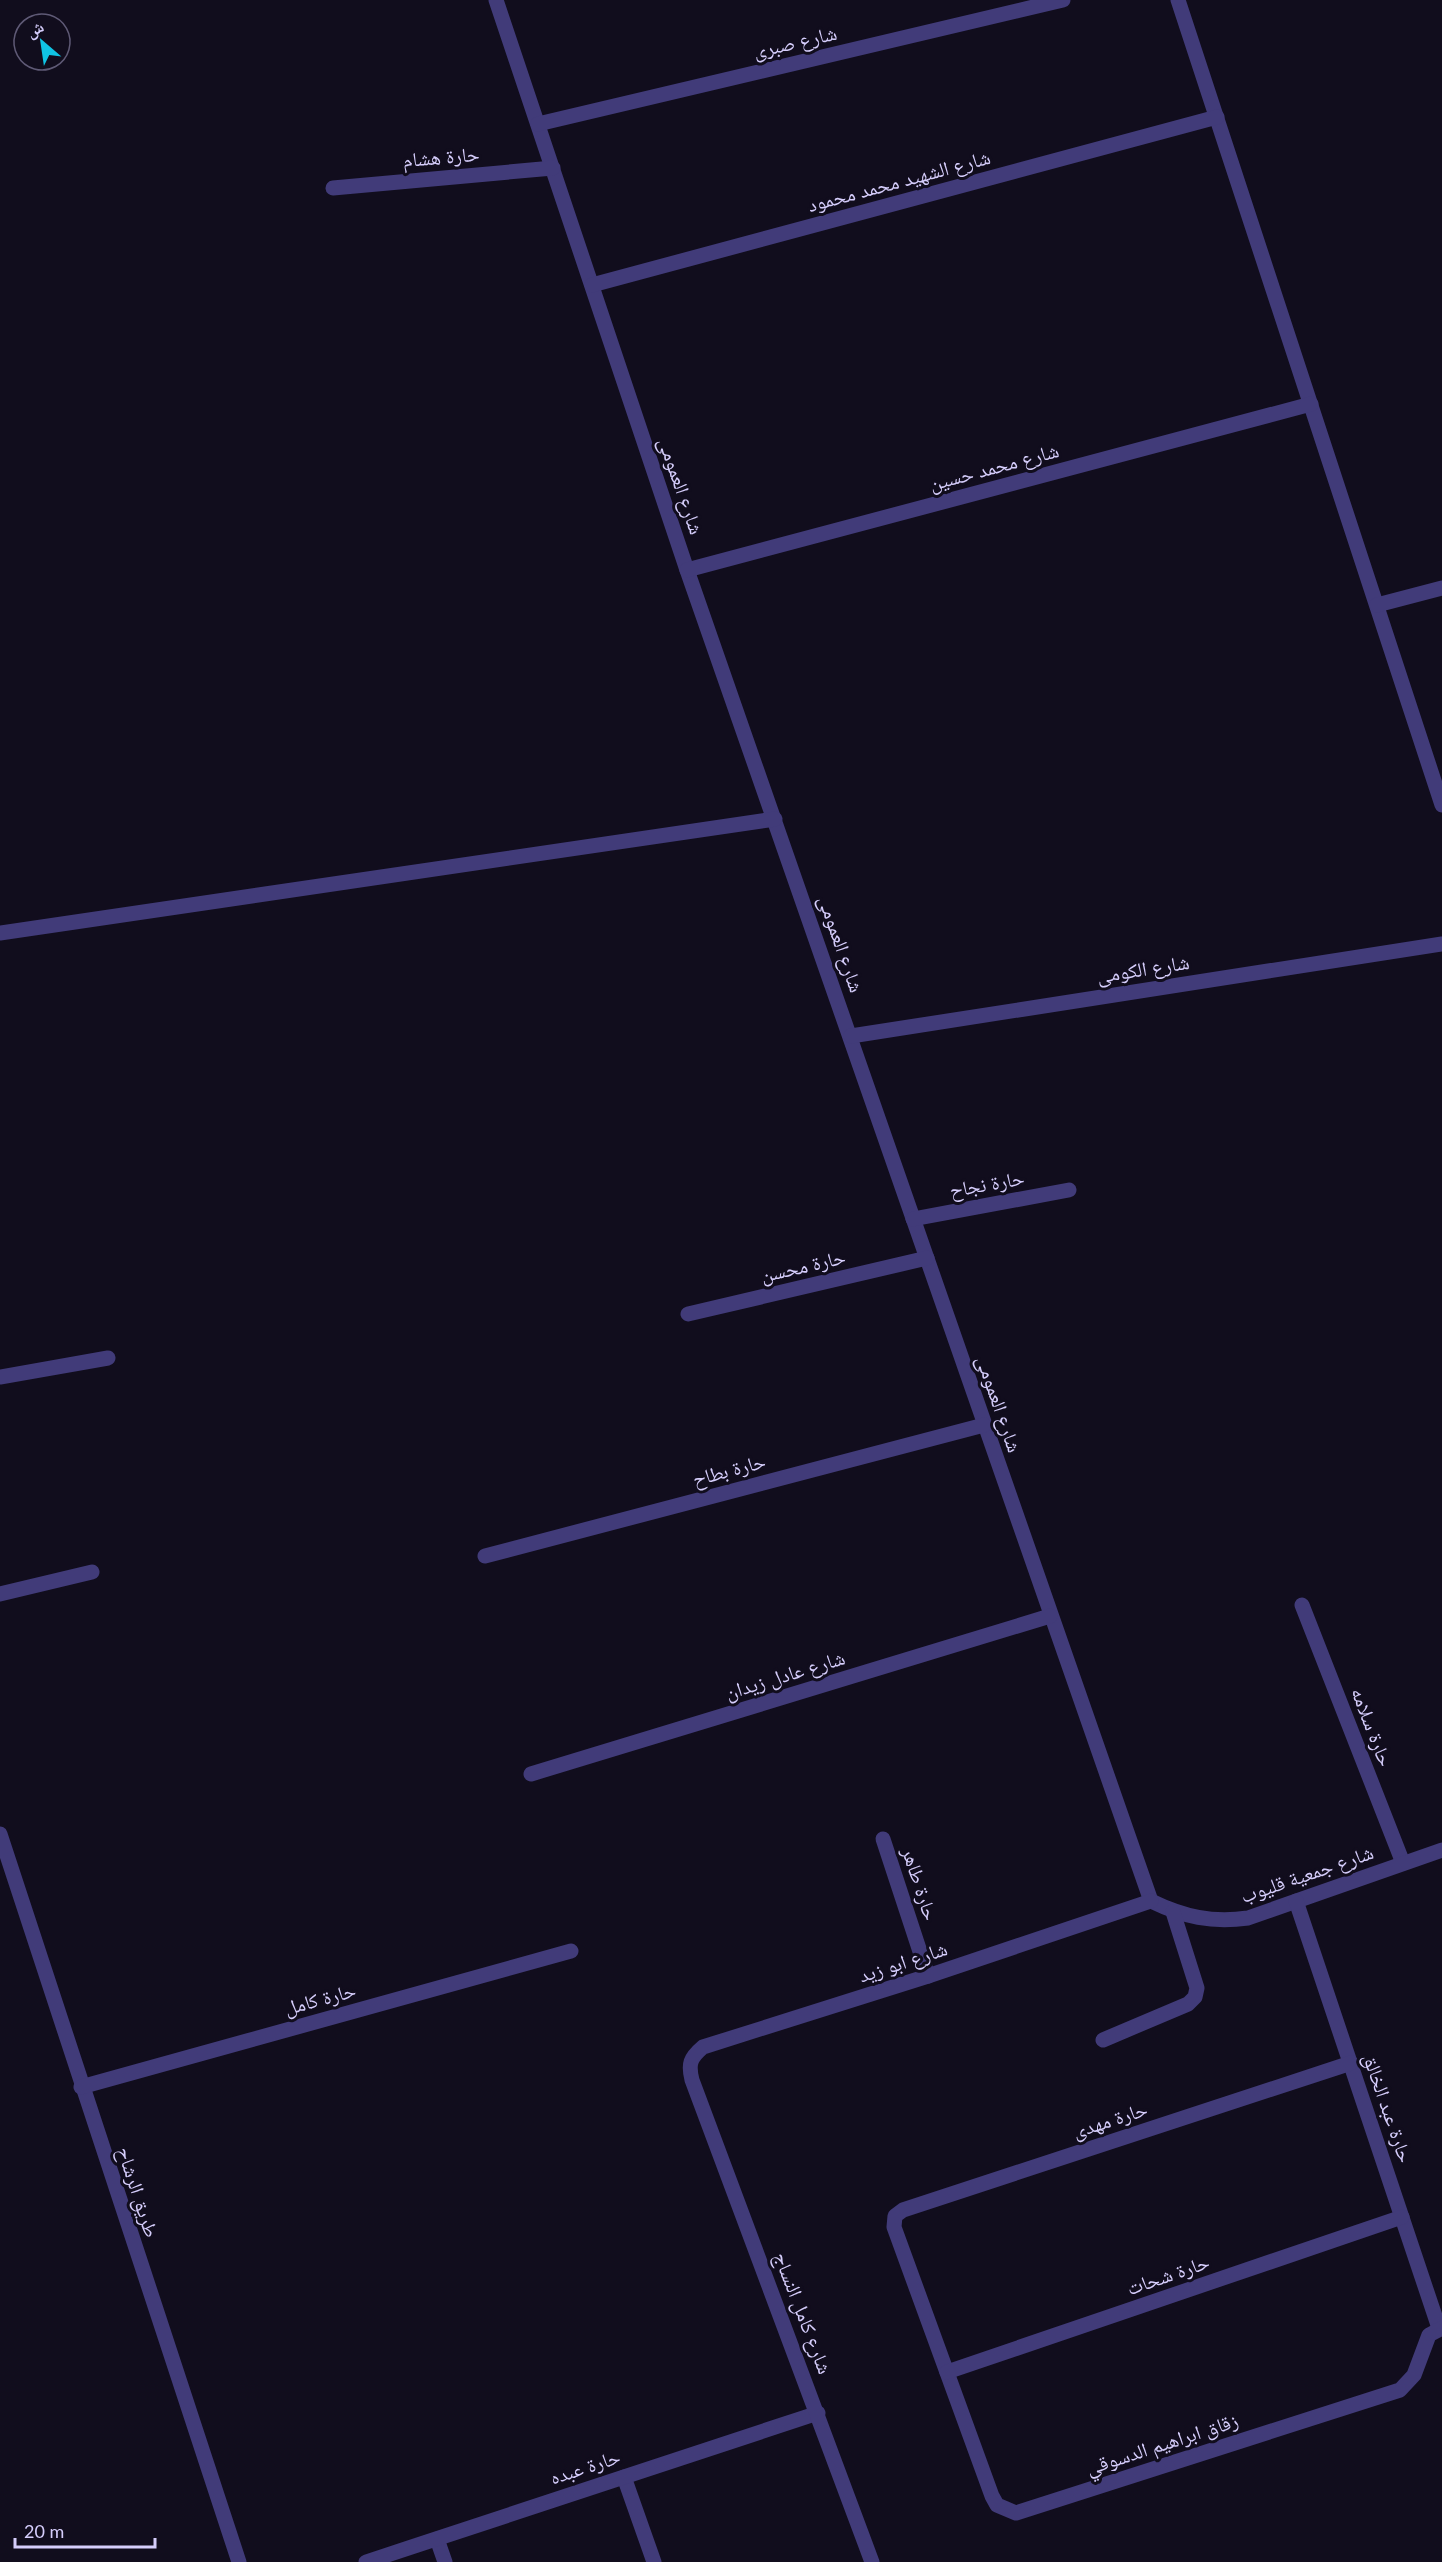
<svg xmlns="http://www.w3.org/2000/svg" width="1442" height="2562" viewBox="0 0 1442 2562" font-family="Lato,'Noto Naskh Arabic',sans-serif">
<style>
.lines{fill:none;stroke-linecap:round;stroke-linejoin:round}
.minor{stroke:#413b79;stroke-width:15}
.labels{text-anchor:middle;stroke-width:6;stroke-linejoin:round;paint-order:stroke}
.street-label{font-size:20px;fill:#d5cdfb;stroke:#110d1d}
</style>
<rect width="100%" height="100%" fill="#110d1d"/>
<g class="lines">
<g class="minor">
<polyline points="496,0 687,570 1151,1901"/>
<polyline points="1178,0 1442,805"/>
<polyline points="538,124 1063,0"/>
<polyline points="333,188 553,168"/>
<polyline points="592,285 1217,117"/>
<polyline points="687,570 1311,404"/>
<polyline points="1377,605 1442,588"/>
<polyline points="0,933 775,819"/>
<polyline points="851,1036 1442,944"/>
<polyline points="913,1219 1069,1190"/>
<polyline points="688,1314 927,1258"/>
<polyline points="0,1377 108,1358"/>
<polyline points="485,1556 984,1425"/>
<polyline points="0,1594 92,1572"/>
<polyline points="1302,1605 1403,1863"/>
<polyline points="531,1774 1050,1616"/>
<polyline points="0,1834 239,2562"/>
<polyline points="883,1839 928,1976"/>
<path d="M1151 1901C1184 1917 1212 1923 1248 1918L1442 1850"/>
<polyline points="1296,1901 1439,2328"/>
<polyline points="1103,2040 1188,2004 1195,1997 1197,1988 1173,1912"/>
<polyline points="1351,2063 903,2210 895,2216 894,2227 992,2496 997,2505 1016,2513 1400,2390 1414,2375 1429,2335 1442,2328"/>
<polyline points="81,2087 571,1951"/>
<polyline points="947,2372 1402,2217"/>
<polyline points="624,2477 654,2562"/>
<polyline points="437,2539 445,2562"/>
<polyline points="366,2562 818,2413"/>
<path d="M872 2562 692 2080C688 2064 690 2058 703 2047L928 1976 1151 1901"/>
</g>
</g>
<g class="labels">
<g class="street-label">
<text transform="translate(795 42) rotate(-13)" y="7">شارع صبرى</text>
<text transform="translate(441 157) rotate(-5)" y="7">حارة هشام</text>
<text transform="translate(899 181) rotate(-15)" y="7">شارع الشهيد محمد محمود</text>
<text transform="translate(994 467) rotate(-15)" y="7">شارع محمد حسين</text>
<text transform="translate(681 486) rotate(71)" y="7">شارع العمومى</text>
<text transform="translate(841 944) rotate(71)" y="7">شارع العمومى</text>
<text transform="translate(1143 969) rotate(-9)" y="7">شارع الكومى</text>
<text transform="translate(987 1184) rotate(-10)" y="7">حارة نجاح</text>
<text transform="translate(803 1266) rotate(-13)" y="7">حارة محسن</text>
<text transform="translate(999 1404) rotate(71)" y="7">شارع العمومى</text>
<text transform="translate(729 1470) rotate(-15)" y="7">حارة بطاح</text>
<text transform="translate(785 1675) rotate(-17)" y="7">شارع عادل زيدان</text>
<text transform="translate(1372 1727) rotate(69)" y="7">حارة سلامه</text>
<text transform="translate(1307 1874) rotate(-19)" y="7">شارع جمعية قليوب</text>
<text transform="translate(920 1884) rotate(72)" y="7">حارة طاهر</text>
<text transform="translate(903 1962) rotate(-18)" y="7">شارع ابو زيد</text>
<text transform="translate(320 1999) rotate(-15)" y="7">حارة كامل</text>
<text transform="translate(1388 2108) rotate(71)" y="7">حارة عبد الخالق</text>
<text transform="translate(1110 2120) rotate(-18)" y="7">حارة مهدى</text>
<text transform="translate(138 2192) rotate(72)" y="7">طريق الرشاح</text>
<text transform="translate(1168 2275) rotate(-19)" y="7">حارة شحات</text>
<text transform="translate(803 2313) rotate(69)" y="7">شارع كامل النساج</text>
<text transform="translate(1162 2444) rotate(-18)" y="7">زقاق ابراهيم الدسوقي</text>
<text transform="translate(585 2467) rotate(-18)" y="7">حارة عبده</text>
</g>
</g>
<g transform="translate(42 42) rotate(331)"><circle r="28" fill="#110d1d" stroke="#5f5a76" stroke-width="1.5"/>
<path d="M0-4.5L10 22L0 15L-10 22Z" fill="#10c4e4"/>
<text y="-9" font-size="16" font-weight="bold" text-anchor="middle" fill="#d5cdfb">ش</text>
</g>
<path d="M15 2538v9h140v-9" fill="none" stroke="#d5cdfb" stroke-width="3"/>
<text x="24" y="2538" font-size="18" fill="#d5cdfb" stroke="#110d1d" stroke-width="4.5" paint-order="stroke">20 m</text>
</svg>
